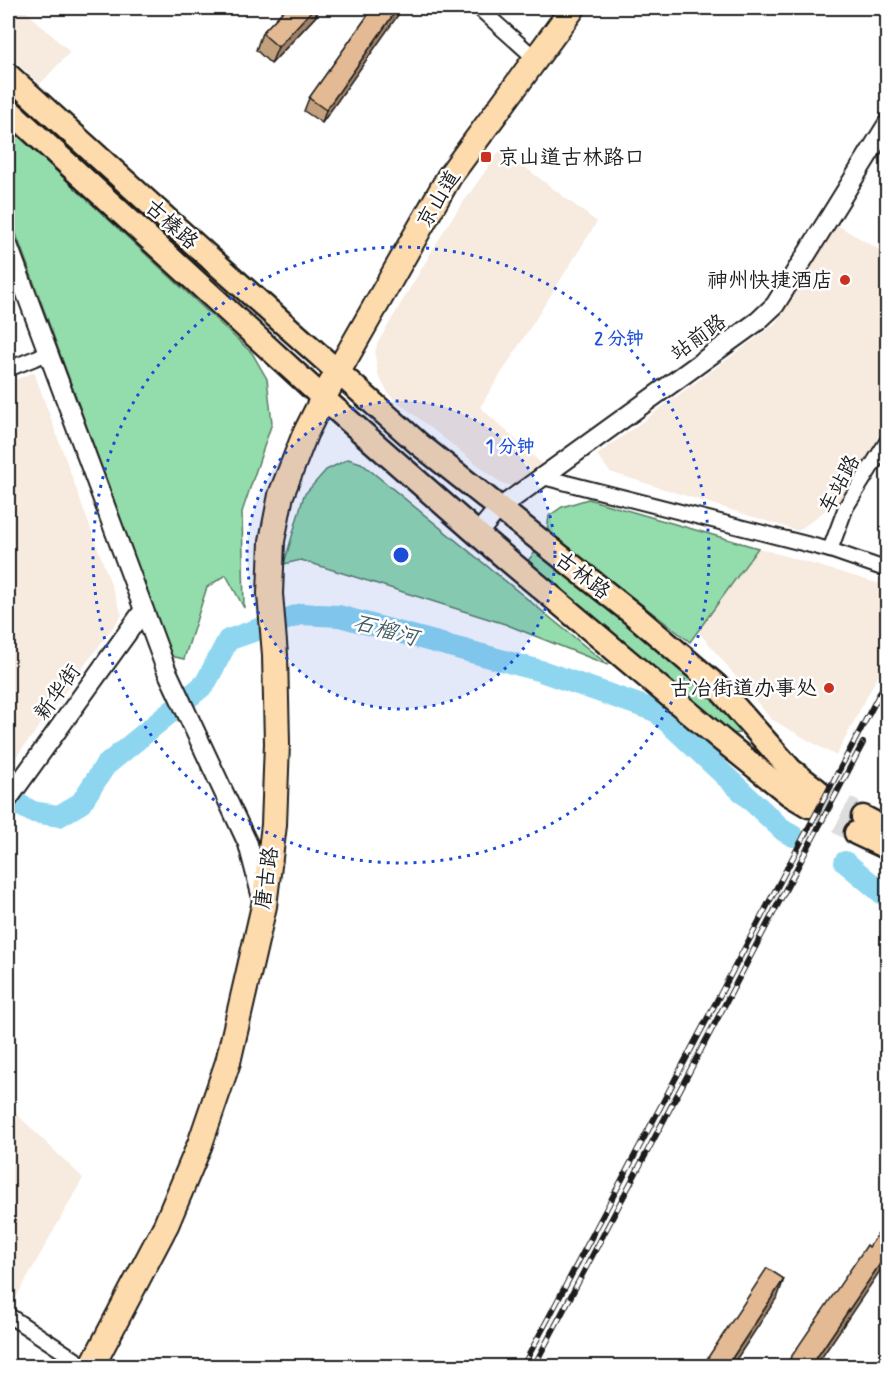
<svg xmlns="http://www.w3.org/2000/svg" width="895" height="1374" viewBox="0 0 895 1374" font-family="Mynerve,'LXGW WenKai TC',sans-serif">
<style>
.built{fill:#f7eadf}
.green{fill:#93dcab;stroke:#587c64;stroke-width:1.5}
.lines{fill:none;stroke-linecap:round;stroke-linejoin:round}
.river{stroke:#8ed6ef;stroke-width:22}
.primary-tunnel{stroke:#ddd;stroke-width:22;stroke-dasharray:22 11;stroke-linecap:butt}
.minor-casing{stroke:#1c1c1c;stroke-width:18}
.tertiary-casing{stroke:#1c1c1c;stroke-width:22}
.primary-casing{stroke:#1c1c1c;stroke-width:27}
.trunk-casing{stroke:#1c1c1c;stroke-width:28}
.minor{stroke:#fff;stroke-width:14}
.tertiary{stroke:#fff;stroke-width:18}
.primary{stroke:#fedbac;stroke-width:22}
.trunk{stroke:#fedbac;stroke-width:24}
.rail-casing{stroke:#1c1c1c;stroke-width:6}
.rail{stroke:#fff;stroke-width:4;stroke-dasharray:11;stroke-linecap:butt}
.wall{fill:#c3a07e;stroke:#1c1c1c;stroke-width:1.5}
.shaded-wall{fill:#9f8267;stroke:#1c1c1c;stroke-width:1.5}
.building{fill:#e3ba93;stroke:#1c1c1c;stroke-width:1.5}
.ring{fill:none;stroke:#1d4ed8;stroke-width:3;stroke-dasharray:3 6}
.poi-dot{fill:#c8321e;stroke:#fff;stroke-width:2}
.labels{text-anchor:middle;stroke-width:5;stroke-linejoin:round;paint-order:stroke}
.poi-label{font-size:21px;fill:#1c1c1c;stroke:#fff;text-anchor:end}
.street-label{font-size:21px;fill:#1c1c1c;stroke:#fff}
.water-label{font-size:22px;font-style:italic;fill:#445d66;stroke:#fff}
.centre{fill:#1d4ed8;stroke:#fff;stroke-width:3}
.ring-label{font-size:18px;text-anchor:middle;font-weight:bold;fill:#1d4ed8;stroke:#fff;stroke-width:5;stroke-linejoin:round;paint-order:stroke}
</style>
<rect width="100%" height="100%" fill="#fff"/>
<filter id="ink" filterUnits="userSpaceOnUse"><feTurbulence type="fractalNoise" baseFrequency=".0167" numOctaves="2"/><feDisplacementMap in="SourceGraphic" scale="12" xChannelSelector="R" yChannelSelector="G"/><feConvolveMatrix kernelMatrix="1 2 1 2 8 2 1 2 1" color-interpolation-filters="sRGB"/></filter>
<g filter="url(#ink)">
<g class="built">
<polygon points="8,8 22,8 70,52 40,84 8,55"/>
<polygon points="501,149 597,222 480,407 543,465 512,486 501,483 390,396 378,375 375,355 377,344 448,224"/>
<polygon points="837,225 888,255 887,423 842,498 798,531 610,472 597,455 775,324"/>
<polygon points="34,372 122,615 8,768 8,383"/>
<polygon points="758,548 887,586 887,658 836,756 771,719 698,631"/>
<polygon points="8,1106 83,1178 13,1303 8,1299"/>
</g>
<g class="green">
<polygon points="8,126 252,353 267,379 272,423 242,512 244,608 226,575 207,587 184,659 171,656 8,212"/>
<polygon points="348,459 361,463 608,665 505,624 301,560 284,564 304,495 326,470"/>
<polygon points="588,499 758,548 690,642 547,531 549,516 562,507"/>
<polygon points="536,551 686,670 741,725 740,733 731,734 525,564"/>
</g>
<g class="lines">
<g class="river">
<polyline points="8,799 33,812 59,816 81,803 105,766 205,684 228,640 301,614 339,616 541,671 656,711 784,831 793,836"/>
<polyline points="845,862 888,898"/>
</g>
<g class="primary-tunnel">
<polyline points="817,790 863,817"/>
<polyline points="809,806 856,833"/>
</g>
<g class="minor-casing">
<g id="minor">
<polyline points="479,8 536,59"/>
<polyline points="8,369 48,353"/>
<polyline points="543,477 830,550 888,570"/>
<polyline points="830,550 846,507 888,440"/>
<polyline points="8,1315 85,1366"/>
</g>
</g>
<g class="tertiary-casing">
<g id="tertiary">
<polyline points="8,245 166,669 248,844 262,898"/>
<polyline points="477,534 498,509 758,321 775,305 888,123"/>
<polyline points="8,799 143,611"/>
</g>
</g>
<g class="primary-casing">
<g id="primary">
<polyline points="8,75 191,241 419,444 633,614 716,685 791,770 817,790"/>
<polyline points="8,109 323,398 489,544 723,741 789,794 809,806"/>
<polyline points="863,817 888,830"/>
<polyline points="856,833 888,848"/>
</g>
</g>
<g class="trunk-casing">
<polyline id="trunk" points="92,1366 166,1225 200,1144 228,1062 264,906 274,825 277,743 275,655 270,594 272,541 281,495 305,434 323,398 449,177 573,8"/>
</g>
<use href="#minor" class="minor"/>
<use href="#tertiary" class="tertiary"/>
<use href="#primary" class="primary"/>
<use href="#trunk" class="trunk"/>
<g class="rail-casing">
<g id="rail">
<polyline points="523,1366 888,678"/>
<polyline points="534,1366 863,743"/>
</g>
</g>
<use href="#rail" class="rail"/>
</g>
<g class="wall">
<polygon points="286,8 319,8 316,16 271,64 256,50 262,33"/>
<polygon points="373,8 322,123 304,111 309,98"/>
</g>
<g class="shaded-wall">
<polygon points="313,8 319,8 316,16 271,64 278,47"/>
<polygon points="398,8 403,8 322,123 326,110"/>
<polygon points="888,1252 888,1259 816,1366 811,1366"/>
<polygon points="784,1279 778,1296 732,1366 727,1366"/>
</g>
<g class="building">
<polygon points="286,8 314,8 278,47 262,33"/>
<polygon points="373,8 398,8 326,110 309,98"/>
<polygon points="888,1219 888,1252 811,1366 785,1366 867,1245 869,1247"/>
<polygon points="767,1268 784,1279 727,1366 705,1366 703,1365"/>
<polygon points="888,1343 888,1366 872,1366"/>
</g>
</g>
<circle cx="401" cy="555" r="154" fill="#1d4ed8" fill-opacity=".12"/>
<g class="ring">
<circle cx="401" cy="555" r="154"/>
<circle cx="401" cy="555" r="308"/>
</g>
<g class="poi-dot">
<rect x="480" y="151" width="12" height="12" rx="3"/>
<circle cx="845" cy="280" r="6"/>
<circle cx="829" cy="688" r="6"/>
</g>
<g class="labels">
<g class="poi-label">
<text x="498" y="164" text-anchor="start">京山道古林路口</text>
<text x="833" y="287">神州快捷酒店</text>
<text x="817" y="695">古冶街道办事处</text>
</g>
<g class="street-label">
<text transform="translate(438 199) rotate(-59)" y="7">京山道</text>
<text transform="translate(172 224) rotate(42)" y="7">古榛路</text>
<text transform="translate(698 337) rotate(-36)" y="7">站前路</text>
<text transform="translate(839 484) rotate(-62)" y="7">车站路</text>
<text transform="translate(583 575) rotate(38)" y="7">古林路</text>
<text transform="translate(57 692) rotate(-54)" y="7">新华街</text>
<text transform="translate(266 878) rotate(-82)" y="7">唐古路</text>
</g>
<g class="water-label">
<text transform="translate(386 629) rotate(15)" y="8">石榴河</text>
</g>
</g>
<circle cx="401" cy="555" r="9" class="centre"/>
<g class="ring-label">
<text x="619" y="344">2 分钟</text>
<text x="510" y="452">1 分钟</text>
</g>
<rect width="895" height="1374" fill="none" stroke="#fff" stroke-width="30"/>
<rect x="15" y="15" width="865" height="1344" fill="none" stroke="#1c1c1c" stroke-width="2" filter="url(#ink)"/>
</svg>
